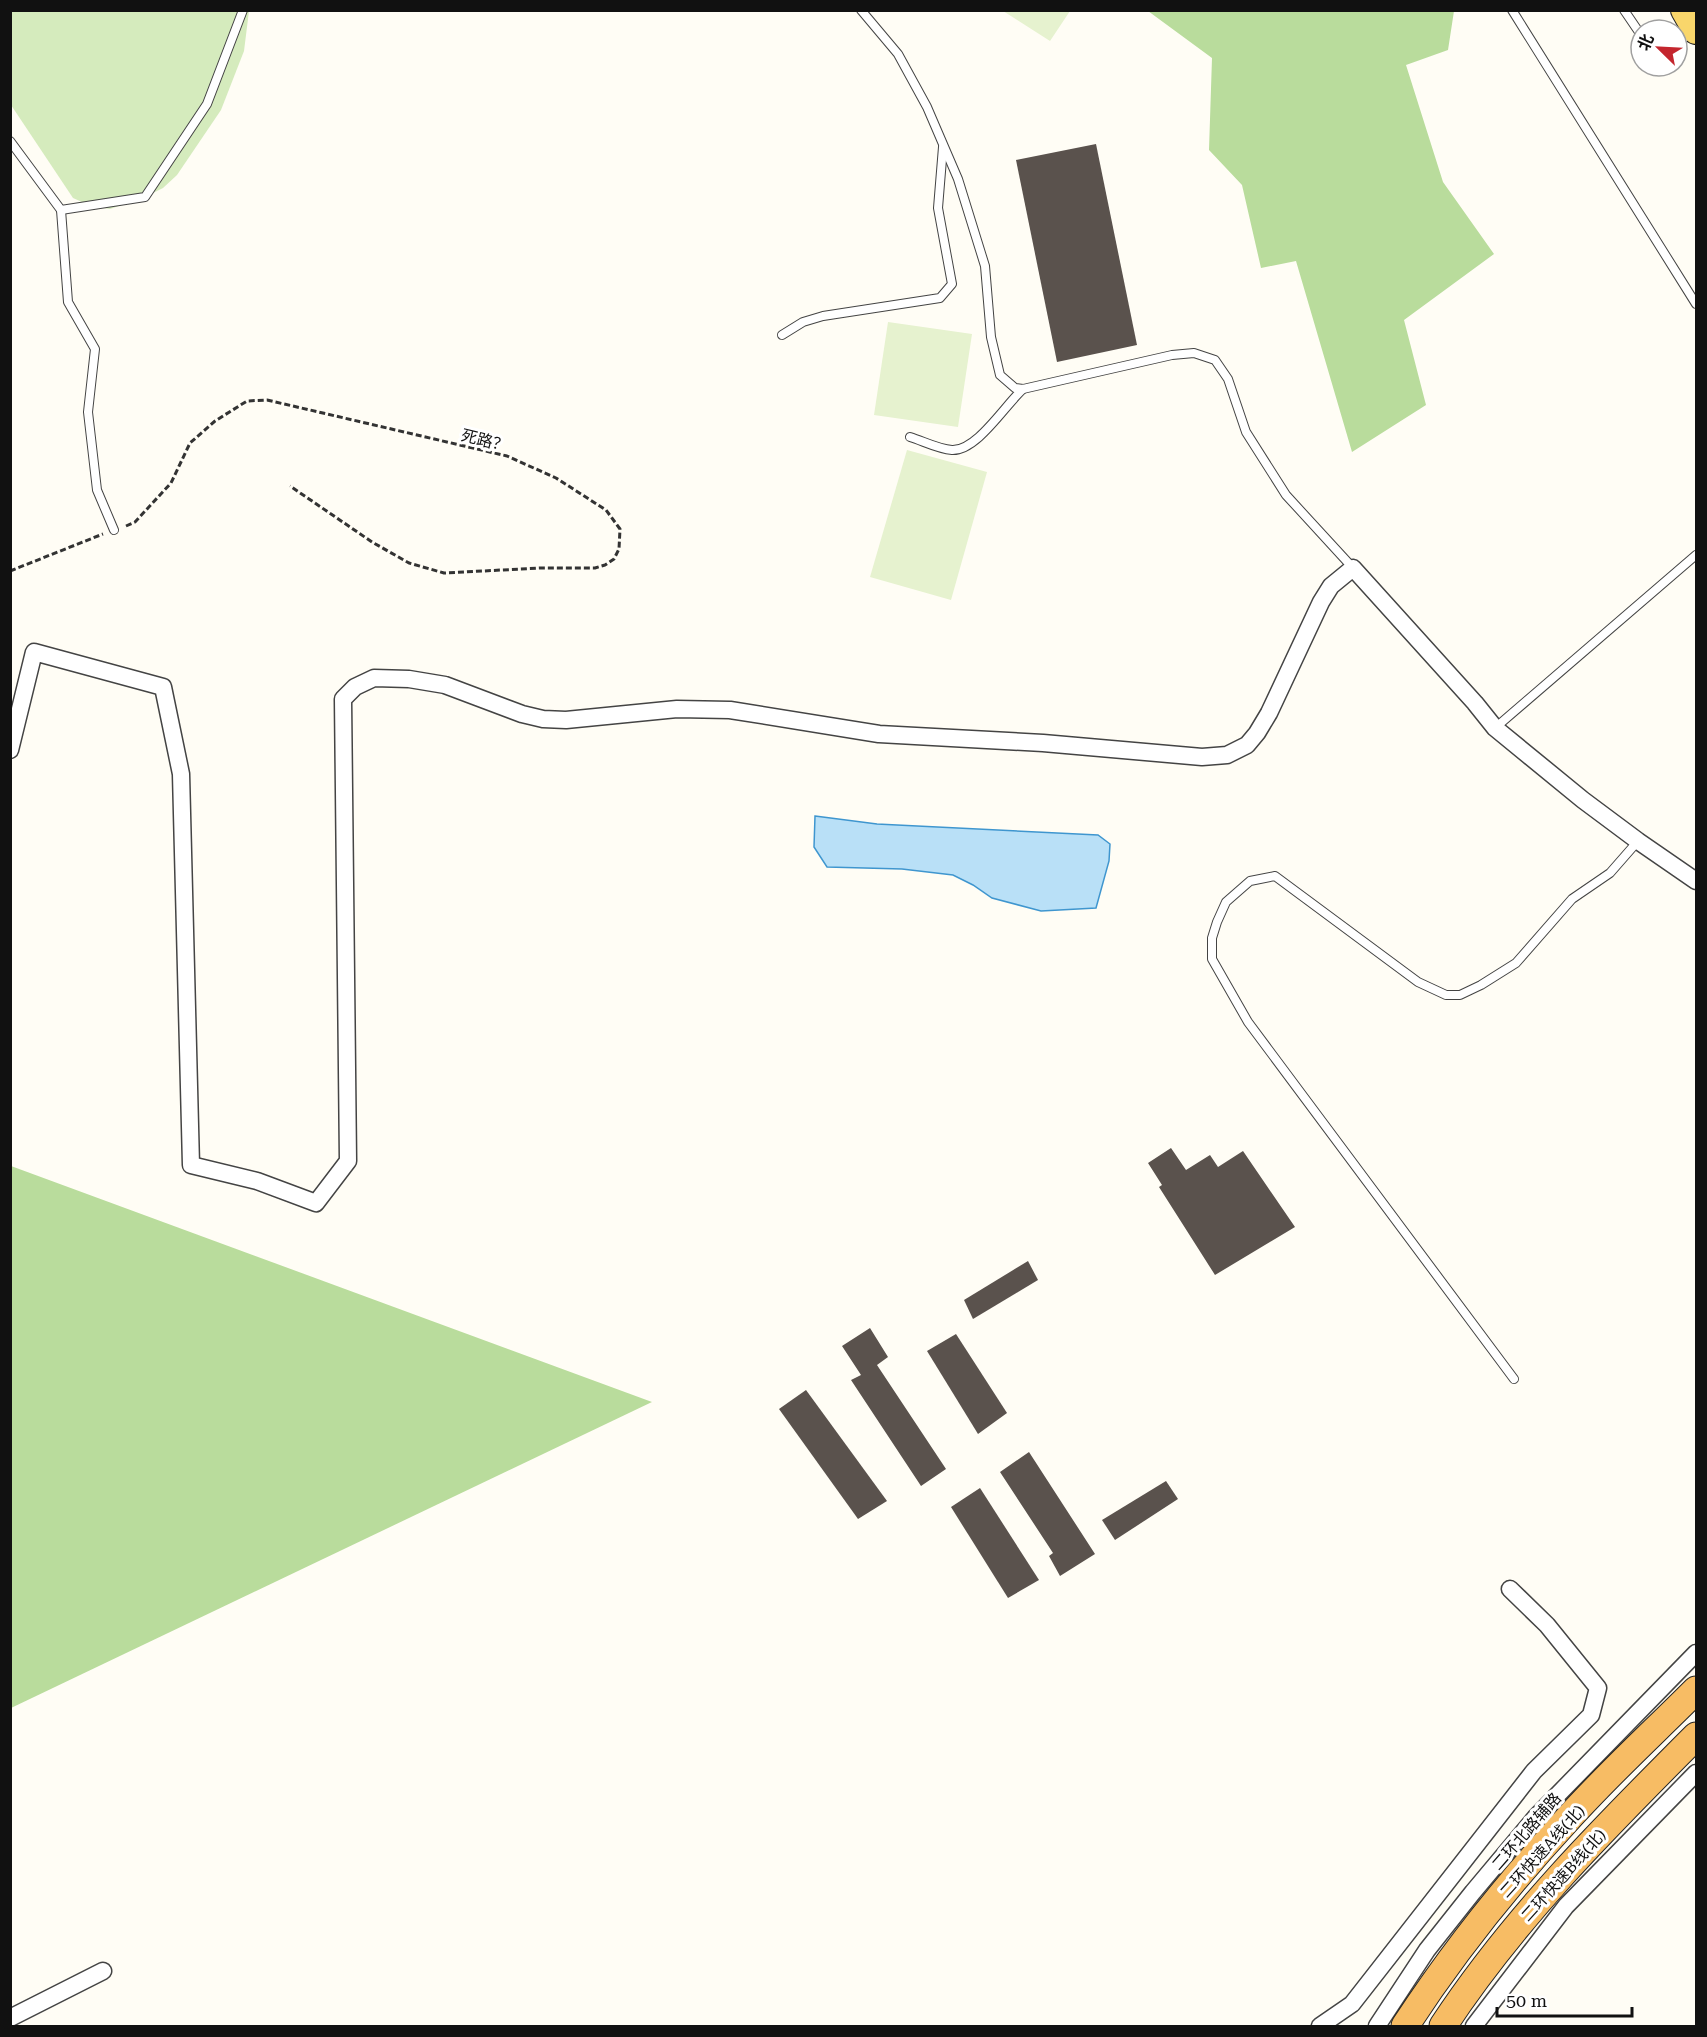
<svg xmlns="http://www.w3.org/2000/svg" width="1707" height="2037" viewBox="0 0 1707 2037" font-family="'Roboto Serif','Noto Sans SC',serif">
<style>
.green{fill:#d5ebbd}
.forest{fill:#b9dc9c}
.pitch{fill:#e6f2cf}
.water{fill:#b9e0f7;stroke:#3f96cf;stroke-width:1.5}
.building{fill:#5a524d}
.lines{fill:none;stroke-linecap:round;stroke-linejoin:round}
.service-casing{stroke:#444;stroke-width:10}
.minor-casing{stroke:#444;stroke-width:19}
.primary-casing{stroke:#222;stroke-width:28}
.trunk-casing{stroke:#222;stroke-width:29}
.path{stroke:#333;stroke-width:3;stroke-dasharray:6 3;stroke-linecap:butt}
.service{stroke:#fff;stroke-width:8}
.minor{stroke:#fff;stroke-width:16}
.primary{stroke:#f9d66b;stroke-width:26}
.trunk{stroke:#f7bc64;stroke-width:27}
.labels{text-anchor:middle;stroke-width:6;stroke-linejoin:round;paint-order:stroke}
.street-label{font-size:16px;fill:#111;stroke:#fff}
</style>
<rect width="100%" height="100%" fill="#fffdf5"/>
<polygon class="green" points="11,11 249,11 244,51 221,110 177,175 163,188 145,197 110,209 91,206 73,198 11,105"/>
<g class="forest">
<polygon points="1148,11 1454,11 1448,50 1406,65 1443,182 1494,254 1404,320 1426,405 1352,452 1296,261 1261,268 1242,185 1209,150 1212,58"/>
<polygon points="11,1166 652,1402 11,1708"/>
</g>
<g class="pitch">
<polygon points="1003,11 1070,11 1050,41"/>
<polygon points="888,322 972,334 958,427 874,415"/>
<polygon points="907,450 987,472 951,600 870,577"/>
</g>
<polygon class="water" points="815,816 877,824 1098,835 1110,844 1109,861 1096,908 1041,911 992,898 973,885 953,875 902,869 827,867 814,847"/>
<g class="building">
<polygon points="1096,144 1137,345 1057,362 1016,160"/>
<polygon points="1171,1148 1186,1170 1210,1155 1218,1167 1243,1151 1295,1227 1215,1275 1159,1187 1162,1185 1148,1163"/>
<polygon points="1028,1261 1038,1280 973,1319 964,1300"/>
<polygon points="870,1328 888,1357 877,1365 946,1469 921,1486 851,1380 861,1375 842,1346"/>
<polygon points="956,1334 1007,1413 978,1434 927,1351"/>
<polygon points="806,1390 887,1501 858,1519 779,1409"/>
<polygon points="1029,1452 1095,1554 1060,1576 1049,1556 1053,1553 1000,1472"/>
<polygon points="1166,1481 1178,1499 1115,1540 1102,1520"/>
<polygon points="980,1488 1039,1580 1008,1598 951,1507"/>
</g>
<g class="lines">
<g class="service-casing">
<g id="service">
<polyline points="861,10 898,54 927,107 958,179 985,266 991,337 1000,375 1015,388 1023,389 1172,355 1194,353 1215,360 1228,379 1246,432 1286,495 1353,568"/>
<polyline points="1512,10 1696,304"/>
<polyline points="1624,10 1641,35"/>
<polyline points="1677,42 1693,32"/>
<polyline points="10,141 61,210 145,197 207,104 243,10"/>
<polyline points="61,210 68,302 95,349 88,412 97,490 114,530"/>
<polyline points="782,335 803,322 823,316 940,298 952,284 938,208 943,147"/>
<path d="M910 437C923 441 938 449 952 450 977 451 1005 405 1023 389"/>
<polyline points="1495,728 1696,555"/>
<polyline points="1514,1379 1248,1022 1212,959 1212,938 1217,922 1226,902 1250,881 1275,876 1418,982 1446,995 1460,995 1481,985 1516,963 1572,899 1610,873 1638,841"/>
</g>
</g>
<g class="minor-casing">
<g id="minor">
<polyline points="10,750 34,652 163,687 181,774 191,1165 257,1181 316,1203 348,1161 343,699 355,687 374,678 409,679 445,685 522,714 543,719 566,720 677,709 730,710 879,734 1043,743 1202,757 1227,755 1247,745 1257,733 1269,713 1321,602 1331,586 1353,568 1475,703 1495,728 1583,800 1638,841 1696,881"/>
<polyline points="10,2018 103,1971"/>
<polyline points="1320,2026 1352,2004 1534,1771 1591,1715 1598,1688 1547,1625 1510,1589"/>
<polyline points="1377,2026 1427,1950 1473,1892 1535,1818 1696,1653"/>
<polyline points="1474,2026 1566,1906 1696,1773"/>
</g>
</g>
<g class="primary-casing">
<polyline id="primary" points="1684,10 1696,31"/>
</g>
<g class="trunk-casing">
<g id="trunk">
<path d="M1405 2026C1452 1954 1506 1886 1565 1822 1606 1776 1652 1734 1696 1690"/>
<path d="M1443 2026C1514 1918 1605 1827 1696 1736"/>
</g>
</g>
<g class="path">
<polyline points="126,526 135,522 171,483 190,443 215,421 247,401 267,400 507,456 556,478 606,510 620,529 619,549 614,559 605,565 595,568 541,568 444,573 409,563 372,542 290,486"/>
<polyline points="10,571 103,534"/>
</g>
<use href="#service" class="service"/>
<use href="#minor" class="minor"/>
<use href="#primary" class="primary"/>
<use href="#trunk" class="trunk"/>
</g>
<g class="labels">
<g class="street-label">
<text transform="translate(485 440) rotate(14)" y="6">死路？</text>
<text transform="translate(1526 1831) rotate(-49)" y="6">二环北路辅路</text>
<text transform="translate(1542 1851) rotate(-48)" y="6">二环快速A线(北)</text>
<text transform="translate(1563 1875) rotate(-48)" y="6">二环快速B线(北)</text>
</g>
</g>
<rect width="1707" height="2037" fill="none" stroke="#111111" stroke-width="24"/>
<g transform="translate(1659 48) rotate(294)"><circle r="28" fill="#ffffff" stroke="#a0a0a0" stroke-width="1.5"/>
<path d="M0-4.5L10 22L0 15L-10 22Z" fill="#c4262e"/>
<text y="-9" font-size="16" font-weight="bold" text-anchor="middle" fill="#111111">北</text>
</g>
<path d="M1497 2007v9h135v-9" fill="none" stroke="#111111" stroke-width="3"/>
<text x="1506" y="2007" font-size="18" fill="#111111" stroke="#ffffff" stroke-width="4.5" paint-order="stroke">50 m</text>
</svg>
